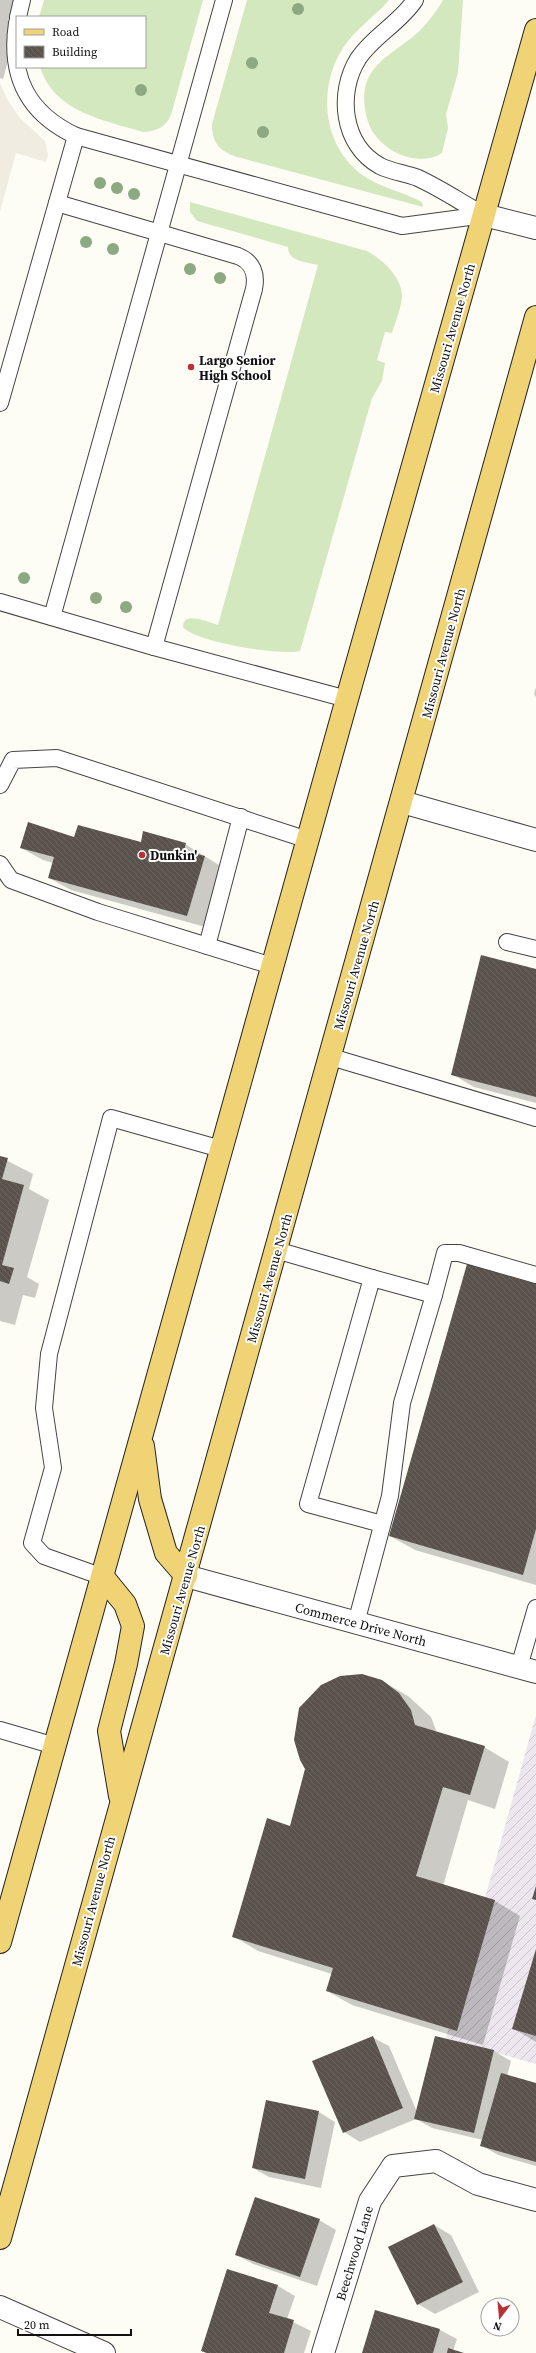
<svg xmlns="http://www.w3.org/2000/svg" width="536" height="2353" viewBox="0 0 536 2353" font-family="'Source Serif 4',serif">
<style>
.industrial{fill:url(#industrial-furrows)}
.grass{fill:#d4e8bf}
.plaza{fill:#f0ece2}
.shadow{fill:#0003}
.building{fill:url(#building-back-hatch)}
.lines{fill:none;stroke-linecap:round;stroke-linejoin:round}
.lane-casing{stroke:#444;stroke-width:18}
.street-casing{stroke:#444;stroke-width:24}
.primary-casing{stroke:#222;stroke-width:24}
.lane{stroke:#fff;stroke-width:16}
.street{stroke:#fff;stroke-width:22}
.primary{stroke:#f0d374;stroke-width:22}
.tree{fill:#8da982}
.poi-dot{fill:#b93035;stroke:#fff;stroke-width:1.5}
.labels{text-anchor:middle;stroke-width:4;stroke-linejoin:round;paint-order:stroke}
.street-label{font-size:13px;fill:#111;stroke:#fff}
.poi-label{font-size:13px;font-weight:bold;fill:#111;stroke:#fff;text-anchor:start}
</style>
<defs>
<pattern id="industrial-furrows" width="10" height="10" patternUnits="userSpaceOnUse"><rect width="10" height="10" fill="#ede6ee"/><path d="M-1 1l2-2M0 10L10 0M9 11l2-2" fill="none" stroke="#cac4cb"/></pattern>
<pattern id="building-back-hatch" width="6" height="6" patternUnits="userSpaceOnUse"><rect width="6" height="6" fill="#59524d"/><path d="M-1 5l2 2M0 0l6 6M5-1l2 2" fill="none" stroke="#6c6662"/></pattern>
</defs>
<rect width="100%" height="100%" fill="#fefdf5"/>
<polygon class="industrial" points="536,1715 536,2064 446,2038"/>
<g class="grass">
<path d="M44 0H203L171 115C166 127 155 132 143 132 103 120 54 112 40 67H145V17H39Z"/>
<path d="M247 0H389C376 15 360 26 348 41 317 80 320 143 361 174 380 188 402 191 422 202L423 207 237 157C219 151 212 143 212 124Z"/>
<path d="M443 0H463L458 73 446 114 448 128 442 153C430 161 414 160 401 155 385 148 371 135 367 118 355 69 385 60 416 34 427 24 436 12 443 0Z"/>
<path d="M190 202 367 251C382 259 403 278 402 297 401 309 395 322 392 333L385 332 377 360 385 363 382 381 372 398 300 651C282 656 194 642 183 627 183 610 209 623 218 625L318 265C307 262 288 262 288 247L197 221 190 212Z"/>
</g>
<polygon class="plaza" points="0,83 7,99 20,118 45,141 48,155 46,162 16,153 0,211"/>
<g class="shadow">
<polygon points="0,0 25,0 3,79 0,78"/>
<polygon points="536,687 536,697 534,694"/>
<polygon points="75,838 142,844 185,844 227,870 209,928 71,890 49,878 53,863 43,860 21,848"/>
<polygon points="536,970 536,1103 474,1087 452,1074"/>
<polygon points="0,1157 33,1174 29,1189 49,1200 27,1277 39,1284 35,1298 23,1295 15,1325 0,1321"/>
<polygon points="536,1285 536,1585 415,1550 390,1536"/>
<polygon points="382,1681 408,1696 431,1717 437,1733 484,1747 509,1762 495,1809 468,1800 443,1886 495,1901 520,1916 483,2045 352,2005 327,1991 332,1974 258,1951 233,1936 291,1827 306,1769 297,1750 296,1729 300,1708"/>
<polygon points="536,1951 536,2042 514,2029"/>
<polygon points="372,2037 389,2046 417,2112 435,2037 494,2051 511,2061 507,2076 536,2084 536,2166 498,2155 481,2145 483,2140 432,2128 416,2119 360,2142 344,2132"/>
<polygon points="319,2112 335,2122 321,2188 269,2177 253,2168"/>
<polygon points="319,2220 336,2230 317,2286 253,2264 237,2255"/>
<polygon points="434,2225 451,2235 479,2292 435,2314 418,2304"/>
<polygon points="228,2270 278,2286 295,2296 287,2319 311,2331 304,2353 206,2353 202,2351"/>
<polygon points="375,2311 440,2330 457,2339 453,2351 461,2353 363,2353"/>
</g>
<g class="building">
<polygon points="28,822 74,837 78,825 141,842 143,831 186,843 184,851 205,856 187,916 48,878 54,857 20,848"/>
<polygon points="481,955 536,969 536,1097 451,1075"/>
<polygon points="0,1156 8,1158 2,1179 24,1185 2,1265 14,1268 9,1284 0,1281"/>
<polygon points="467,1264 536,1284 536,1529 523,1575 389,1536"/>
<polygon points="362,1674 382,1680 399,1693 411,1710 415,1725 485,1746 470,1795 443,1787 416,1876 495,1900 457,2031 326,1991 333,1968 232,1937 267,1818 290,1826 305,1769 300,1760 294,1740 299,1708 321,1685 340,1676"/>
<polygon points="536,1886 536,1900 532,1899"/>
<polygon points="536,1949 536,2036 512,2029"/>
<polygon points="373,2036 403,2108 343,2133 312,2061"/>
<polygon points="435,2036 494,2050 474,2133 414,2119"/>
<polygon points="501,2073 536,2083 536,2162 480,2146"/>
<polygon points="266,2100 319,2111 305,2179 252,2168"/>
<polygon points="255,2197 320,2219 300,2277 235,2255"/>
<polygon points="434,2224 463,2282 417,2305 388,2247"/>
<polygon points="227,2269 278,2285 269,2313 294,2320 284,2353 207,2353 201,2351"/>
<polygon points="375,2310 440,2329 433,2353 362,2353"/>
<polygon points="448,2348 464,2353 447,2353"/>
</g>
<g class="lines">
<g class="lane-casing">
<g id="lane">
<path d="M415 0C400 23 373 36 358 59 337 93 342 145 380 166 392 172 405 173 418 178 440 188 462 203 484 215"/>
<polyline points="18,17 22,0"/>
<path d="M17 23C9 76 27 113 76 136L402 226 484 215"/>
<path d="M57 203 238 256C253 262 257 274 254 289L154 647"/>
<polyline points="0,403 76,136"/>
<polyline points="0,602 154,647 347,699"/>
<polyline points="52,617 224,0"/>
<polyline points="0,785 13,760 57,758 308,840"/>
<polyline points="0,864 11,880 98,912 272,966"/>
<polyline points="507,942 536,949"/>
<polyline points="207,946 241,817"/>
<polyline points="331,1057 536,1118"/>
<polyline points="276,1250 372,1278"/>
<polyline points="434,1295 445,1253 459,1253 536,1275"/>
<polyline points="103,1577 44,1556 32,1543 53,1468 44,1408 49,1354 111,1118 221,1149"/>
<polyline points="356,1623 390,1496 402,1403 434,1295 372,1278 308,1504 382,1524"/>
<polyline points="519,1667 536,1608"/>
<polyline points="0,1730 55,1746"/>
</g>
</g>
<g class="street-casing">
<g id="street">
<polyline points="484,215 536,228"/>
<polyline points="402,802 536,840"/>
<polyline points="186,1576 536,1672"/>
<polyline points="0,2307 104,2353"/>
<polyline points="323,2353 370,2201 393,2166 436,2161 478,2184 536,2200"/>
</g>
</g>
<g class="primary-casing">
<g id="primary">
<polyline points="143,1446 150,1499 166,1553 186,1576"/>
<polyline points="103,1577 125,1604 133,1626 126,1664 109,1731 120,1796"/>
<polyline points="0,1942 347,699 536,30"/>
<polyline points="0,2238 536,317"/>
</g>
</g>
<use href="#lane" class="lane"/>
<use href="#street" class="street"/>
<use href="#primary" class="primary"/>
</g>
<g class="tree">
<circle cx="298" cy="9" r="6"/>
<circle cx="252" cy="63" r="6"/>
<circle cx="141" cy="90" r="6"/>
<circle cx="263" cy="132" r="6"/>
<circle cx="100" cy="183" r="6"/>
<circle cx="117" cy="188" r="6"/>
<circle cx="134" cy="194" r="6"/>
<circle cx="86" cy="242" r="6"/>
<circle cx="113" cy="249" r="6"/>
<circle cx="190" cy="269" r="6"/>
<circle cx="220" cy="278" r="6"/>
<circle cx="24" cy="578" r="6"/>
<circle cx="96" cy="598" r="6"/>
<circle cx="126" cy="607" r="6"/>
</g>
<g class="poi-dot">
<circle cx="191" cy="367" r="4"/>
<circle cx="142" cy="855" r="4"/>
</g>
<g class="labels">
<g class="street-label">
<text transform="translate(452 328) rotate(-74)" y="5">Missouri Avenue North</text>
<text transform="translate(443 653) rotate(-75)" y="5">Missouri Avenue North</text>
<text transform="translate(356 965) rotate(-74)" y="5">Missouri Avenue North</text>
<text transform="translate(269 1278) rotate(-74)" y="5">Missouri Avenue North</text>
<text transform="translate(182 1590) rotate(-74)" y="5">Missouri Avenue North</text>
<text transform="translate(361 1624) rotate(15)" y="5">Commerce Drive North</text>
<text transform="translate(93 1901) rotate(-75)" y="5">Missouri Avenue North</text>
<text transform="translate(354 2253) rotate(-73)" y="5">Beechwood Lane</text>
</g>
<g class="poi-label">
<text x="199" y="365">Largo Senior<tspan x="199" dy="15">High School</tspan></text>
<text x="150" y="860">Dunkin'</text>
</g>
</g>
<rect x="16" y="16" width="130" height="52" fill="#ffffff" stroke="#a0a0a0"/>
<rect x="24" y="29" width="20" height="6" fill="#f0d374" stroke="#a0a0a0"/>
<text x="52" y="36" font-size="12" fill="#111111">Road</text>
<rect x="24" y="46" width="20" height="12" fill="url(#building-back-hatch)" stroke="#a0a0a0"/>
<text x="52" y="56" font-size="12" fill="#111111">Building</text>
<g transform="translate(500 2317) rotate(196)"><circle r="19" fill="#ffffff" stroke="#a0a0a0"/>
<path d="M0-3L7 15L0 10L-7 15Z" fill="#b93035"/>
<text y="-6" font-size="11" font-weight="bold" text-anchor="middle" fill="#111111">N</text>
</g>
<path d="M18 2329v6h113v-6" fill="none" stroke="#111111" stroke-width="2"/>
<text x="24" y="2329" font-size="12" fill="#111111" stroke="#ffffff" stroke-width="3" paint-order="stroke">20 m</text>
</svg>
